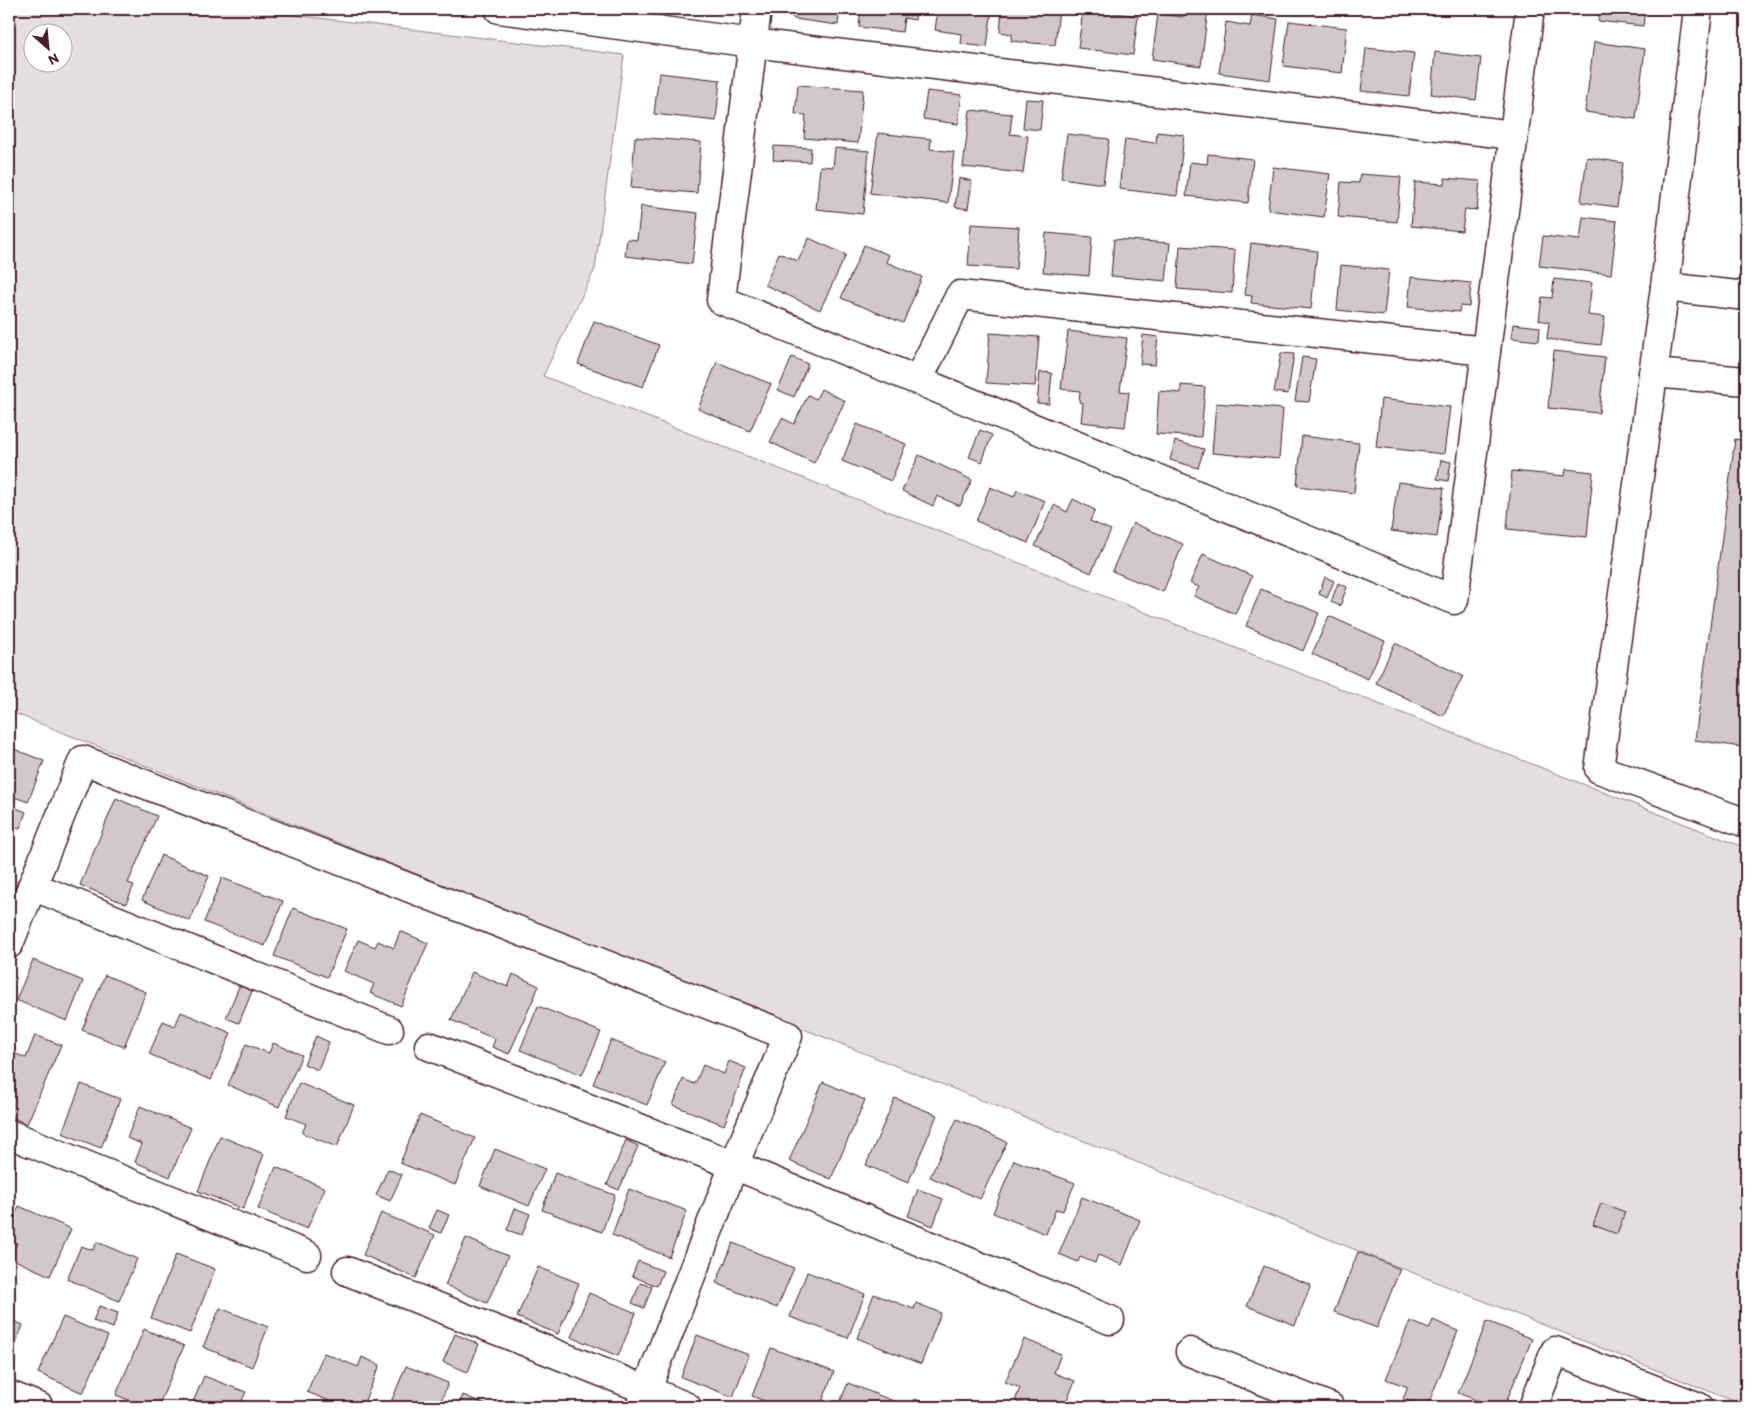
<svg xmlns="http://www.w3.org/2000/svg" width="1755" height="1416" viewBox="0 0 1755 1416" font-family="Itim,sans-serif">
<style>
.green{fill:#e5dee0;stroke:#987e86;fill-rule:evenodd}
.building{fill:#d2c7cb;stroke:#4a1f2b}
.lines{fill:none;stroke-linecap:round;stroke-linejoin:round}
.minor-casing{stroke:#4a1f2b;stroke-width:31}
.minor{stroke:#fff;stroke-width:28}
</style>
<rect width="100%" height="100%" fill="#fff"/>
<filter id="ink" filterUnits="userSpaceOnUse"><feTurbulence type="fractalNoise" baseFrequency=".02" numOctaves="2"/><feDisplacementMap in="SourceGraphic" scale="10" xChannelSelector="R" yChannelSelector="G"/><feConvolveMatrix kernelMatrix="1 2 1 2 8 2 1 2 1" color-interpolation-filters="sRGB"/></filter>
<g filter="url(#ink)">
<path class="green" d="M9 9H244L624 55 595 269 543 376 1746 848V1406L9 711ZM32 32H62V62H32Z"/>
<g class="building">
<polygon points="785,9 840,9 838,25 794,19"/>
<polygon points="861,9 923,9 923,11 916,9 915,20 904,18 902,32 859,27"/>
<polygon points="938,9 992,9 987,47 961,44 962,34 935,30"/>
<polygon points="1002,9 1059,9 1055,45 1011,41 1012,34 1000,32"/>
<polygon points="1083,9 1138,16 1133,55 1078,48"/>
<polygon points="1184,9 1208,9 1201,66 1152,59 1158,14 1183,17"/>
<polygon points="1600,9 1645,9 1643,26 1598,21"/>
<polygon points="1252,15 1278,19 1270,80 1219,73 1226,22 1250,26"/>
<polygon points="1289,21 1347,28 1342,73 1283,66"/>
<polygon points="1594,42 1645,49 1636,119 1585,112"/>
<polygon points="1366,48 1414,53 1409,96 1361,91"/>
<polygon points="1435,52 1481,58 1476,100 1431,94"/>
<polygon points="659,73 720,80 716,121 654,114"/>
<polygon points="798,85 863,90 858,143 804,138 806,115 795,114"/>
<polygon points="927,91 962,95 958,124 923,119"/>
<polygon points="1026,99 1043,100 1040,130 1023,128"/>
<polygon points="970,110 1012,114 1010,134 1028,136 1023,173 963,167"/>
<polygon points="1157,132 1184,135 1177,196 1119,189 1125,139 1156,143"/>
<polygon points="878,133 931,139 930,149 954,152 948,203 870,193"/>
<polygon points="1067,134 1109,139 1103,184 1061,178"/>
<polygon points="635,137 701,142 697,193 631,188"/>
<polygon points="774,146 811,148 810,162 773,160"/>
<polygon points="835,148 869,151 863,214 816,209 820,166 833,167"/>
<polygon points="1208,154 1253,159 1248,203 1186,196 1190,162 1207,164"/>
<polygon points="1587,157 1623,163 1617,207 1581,202"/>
<polygon points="1273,167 1330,174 1324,217 1268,210"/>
<polygon points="1360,174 1401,177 1397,222 1338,217 1341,182 1359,183"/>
<polygon points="959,178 972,181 968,209 955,207"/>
<polygon points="1445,178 1480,181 1477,210 1465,209 1462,231 1411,226 1415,182 1445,184"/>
<polygon points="641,206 698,213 692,264 625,256 627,239 637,240"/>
<polygon points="1583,217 1617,221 1611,274 1539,266 1543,236 1580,240"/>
<polygon points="971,224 1019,227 1016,269 968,266"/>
<polygon points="1046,233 1092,237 1089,276 1043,272"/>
<polygon points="809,238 846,255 820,310 765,285 779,253 798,261"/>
<polygon points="1114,239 1170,243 1166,281 1111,276"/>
<polygon points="1251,243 1317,251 1311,309 1251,303 1252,296 1245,295"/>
<polygon points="864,245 889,255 886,262 922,277 903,323 841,298"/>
<polygon points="1180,246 1235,250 1232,293 1177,289"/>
<polygon points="1341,265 1389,270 1384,315 1337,310"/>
<polygon points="1411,277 1471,283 1469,307 1460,306 1459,312 1408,307"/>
<polygon points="1554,279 1592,283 1588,315 1605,317 1601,345 1547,339 1549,322 1539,320 1542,297 1552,298"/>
<polygon points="594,321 659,345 643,387 578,364"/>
<polygon points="1513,324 1540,327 1539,341 1511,338"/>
<polygon points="1068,331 1127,338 1120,391 1129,392 1125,427 1081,422 1083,403 1079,402 1080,391 1061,389"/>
<polygon points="990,333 1039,337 1035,386 986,383"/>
<polygon points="1143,335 1158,337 1155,365 1140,364"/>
<polygon points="1554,351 1605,357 1599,413 1548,408"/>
<polygon points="1281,353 1294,354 1288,394 1274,392"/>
<polygon points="792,357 808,364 794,397 778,390"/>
<polygon points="1302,357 1316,359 1309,402 1295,401"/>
<polygon points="717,362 771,384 750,431 698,409"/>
<polygon points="1040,372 1052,373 1049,404 1037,403"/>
<polygon points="1181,385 1205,387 1201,437 1156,434 1159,391 1181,393"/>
<polygon points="821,389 845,401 814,463 770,442 782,418 794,424 808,395 816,399"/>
<polygon points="1381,399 1450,407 1444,454 1376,447"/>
<polygon points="1216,403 1283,409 1279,459 1212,453"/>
<polygon points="857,424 906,444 891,481 842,461"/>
<polygon points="980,430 992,435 982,462 969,457"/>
<polygon points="1302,436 1359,443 1354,493 1297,486"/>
<polygon points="1735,439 1746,441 1746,705 1741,747 1695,740"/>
<polygon points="1175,441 1204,449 1198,468 1170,460"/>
<polygon points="919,455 972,480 960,506 937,496 933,506 902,491"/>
<polygon points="1441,460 1451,462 1448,481 1437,479"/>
<polygon points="1566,469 1593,472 1587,537 1507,529 1512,471 1565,476"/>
<polygon points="1398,482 1444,488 1437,537 1391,531"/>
<polygon points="990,487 1014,497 1017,490 1045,501 1028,543 976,521"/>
<polygon points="1073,499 1095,510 1090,521 1111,530 1091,573 1035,546 1054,505 1067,512"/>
<polygon points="1133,523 1183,544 1163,592 1112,571"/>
<polygon points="1203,554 1252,576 1235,614 1194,596 1199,587 1190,583"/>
<polygon points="1325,577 1334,581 1327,598 1319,594"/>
<polygon points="1338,583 1347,587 1340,606 1331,602"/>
<polygon points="1261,589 1319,613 1303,651 1246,626"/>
<polygon points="1329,616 1385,641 1368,679 1312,654"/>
<polygon points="1395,643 1463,676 1443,716 1376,683"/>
<polygon points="9,747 44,761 28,802 9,795"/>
<polygon points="116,798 157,816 128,883 134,885 126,904 80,885"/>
<polygon points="9,805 26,812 20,828 9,824"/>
<polygon points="9,844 14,846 9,859"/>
<polygon points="161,855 209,876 190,921 142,900"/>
<polygon points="222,878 283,901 265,946 204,922"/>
<polygon points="293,908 347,929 327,977 274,956"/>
<polygon points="400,931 428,943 401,1006 370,993 374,984 344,971 358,940 375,947 378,941 394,948"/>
<polygon points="33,960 83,981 67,1021 16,1000"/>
<polygon points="472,972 508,987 513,974 539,986 509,1054 492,1047 495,1039 451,1020"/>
<polygon points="105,975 146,992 124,1047 82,1030"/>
<polygon points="240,984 253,989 239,1023 226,1018"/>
<polygon points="538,1006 601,1032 582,1075 520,1050"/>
<polygon points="181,1012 231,1033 211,1080 149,1054 163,1021 175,1026"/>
<polygon points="35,1035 61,1045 27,1124 9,1116 9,1051 26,1058"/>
<polygon points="316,1036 329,1042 318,1070 304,1064"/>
<polygon points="611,1040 665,1062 647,1105 593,1084"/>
<polygon points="273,1043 302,1055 279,1107 228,1085 246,1044 269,1053"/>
<polygon points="729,1061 746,1068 724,1125 673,1105 683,1079 695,1084 703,1065 724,1074"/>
<polygon points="823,1082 865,1100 831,1179 789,1161"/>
<polygon points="299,1083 354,1105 337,1147 302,1133 306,1124 286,1116"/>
<polygon points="81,1084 120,1099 101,1148 62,1133"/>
<polygon points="895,1098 937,1115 908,1183 866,1165"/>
<polygon points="140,1106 191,1128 170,1177 135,1162 142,1144 127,1138"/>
<polygon points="420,1115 475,1138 455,1185 400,1163"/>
<polygon points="957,1119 1007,1142 980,1199 930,1177"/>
<polygon points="220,1136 264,1154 243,1209 198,1191"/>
<polygon points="626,1140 638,1146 619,1190 607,1185"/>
<polygon points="495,1149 545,1169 529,1206 480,1186"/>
<polygon points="1014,1160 1075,1183 1063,1211 1056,1209 1046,1234 993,1213"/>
<polygon points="9,1162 16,1165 9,1183"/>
<polygon points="276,1167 325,1188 307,1229 258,1209"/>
<polygon points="388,1169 402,1175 390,1201 376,1195"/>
<polygon points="555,1173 615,1195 602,1232 542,1210"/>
<polygon points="629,1189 687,1211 669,1257 612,1235"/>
<polygon points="918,1189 943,1199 933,1226 908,1216"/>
<polygon points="1082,1197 1140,1220 1122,1265 1098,1255 1095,1263 1080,1257 1078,1262 1059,1254"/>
<polygon points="1601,1203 1625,1212 1617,1234 1593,1225"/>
<polygon points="19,1206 71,1229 50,1276 10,1258 17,1243 9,1239 9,1229"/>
<polygon points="515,1208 530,1214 522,1235 507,1230"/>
<polygon points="437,1210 449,1215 441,1233 429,1228"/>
<polygon points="381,1213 435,1235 416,1278 363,1255"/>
<polygon points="466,1238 508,1256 487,1303 445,1285"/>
<polygon points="97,1242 137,1259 119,1301 67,1279 81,1246 93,1250"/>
<polygon points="733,1243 794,1268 777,1308 716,1283"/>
<polygon points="1358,1252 1400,1269 1377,1328 1334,1312"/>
<polygon points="176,1254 215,1269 190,1333 151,1318"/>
<polygon points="638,1261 663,1271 657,1286 632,1276"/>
<polygon points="1264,1266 1311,1285 1295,1325 1247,1306"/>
<polygon points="538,1267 579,1283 558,1334 517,1317"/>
<polygon points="807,1272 865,1294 848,1338 790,1317"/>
<polygon points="640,1283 652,1287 644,1308 632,1303"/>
<polygon points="589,1293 636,1313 618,1356 571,1337"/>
<polygon points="874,1294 914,1309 916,1303 941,1313 921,1364 857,1338"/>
<polygon points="99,1306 118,1313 113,1328 93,1321"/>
<polygon points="220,1308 268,1327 252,1367 203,1347"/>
<polygon points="63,1317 108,1336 83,1393 38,1373"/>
<polygon points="9,1319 23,1325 9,1361"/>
<polygon points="1433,1320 1458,1331 1427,1407 1423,1407 1403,1399 1408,1387 1386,1379 1410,1321 1429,1329"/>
<polygon points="1487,1321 1532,1339 1504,1407 1494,1407 1458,1393"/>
<polygon points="144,1329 184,1346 158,1407 146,1407 116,1395"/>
<polygon points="455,1334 479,1344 468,1372 443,1362"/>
<polygon points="697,1335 749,1355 733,1397 681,1377"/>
<polygon points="1024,1339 1061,1354 1054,1373 1075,1381 1064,1407 1031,1407 1015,1401 1020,1388 1005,1382"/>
<polygon points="771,1348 834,1372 820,1407 780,1407 752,1396"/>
<polygon points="324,1353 358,1367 362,1357 380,1365 362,1407 344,1407 307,1392"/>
<polygon points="406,1366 448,1383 439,1407 389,1407"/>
<polygon points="204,1376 246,1392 239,1407 191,1407"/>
<polygon points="848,1383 901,1404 900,1407 838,1407"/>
<polygon points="463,1395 492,1407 458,1407"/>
<polygon points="915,1399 935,1407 912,1407"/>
</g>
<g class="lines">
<g class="minor-casing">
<g id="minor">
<polyline points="499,9 753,43 1513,135"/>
<polyline points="757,9 721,300 1454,600 1530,9"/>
<polyline points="1698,9 1665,287 1746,296"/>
<polyline points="1665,287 1599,769 1746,823"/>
<polyline points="1653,373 1746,381"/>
<polyline points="918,380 960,295 1486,351"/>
<polyline points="32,886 389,1030"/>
<polyline points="9,944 83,760 788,1036 734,1165 640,1407"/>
<polyline points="429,1046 734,1165 1110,1320"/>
<polyline points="9,1134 307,1255"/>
<polyline points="347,1271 647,1390 687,1407"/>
<polyline points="1190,1352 1330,1407"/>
<polyline points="9,1395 39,1407"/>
<polyline points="1533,1407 1555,1351 1699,1407"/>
</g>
</g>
<use href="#minor" class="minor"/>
</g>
</g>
<rect width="1755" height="1416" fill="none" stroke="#fff" stroke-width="30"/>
<rect x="15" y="15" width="1725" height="1386" fill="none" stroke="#4a1f2b" stroke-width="2" filter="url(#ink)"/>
<g transform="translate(48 48) rotate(153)"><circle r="24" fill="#ffffff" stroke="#b7a5aa"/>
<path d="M0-4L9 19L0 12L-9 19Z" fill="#4a1f2b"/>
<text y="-8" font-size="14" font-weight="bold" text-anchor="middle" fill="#4a1f2b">N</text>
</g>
</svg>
